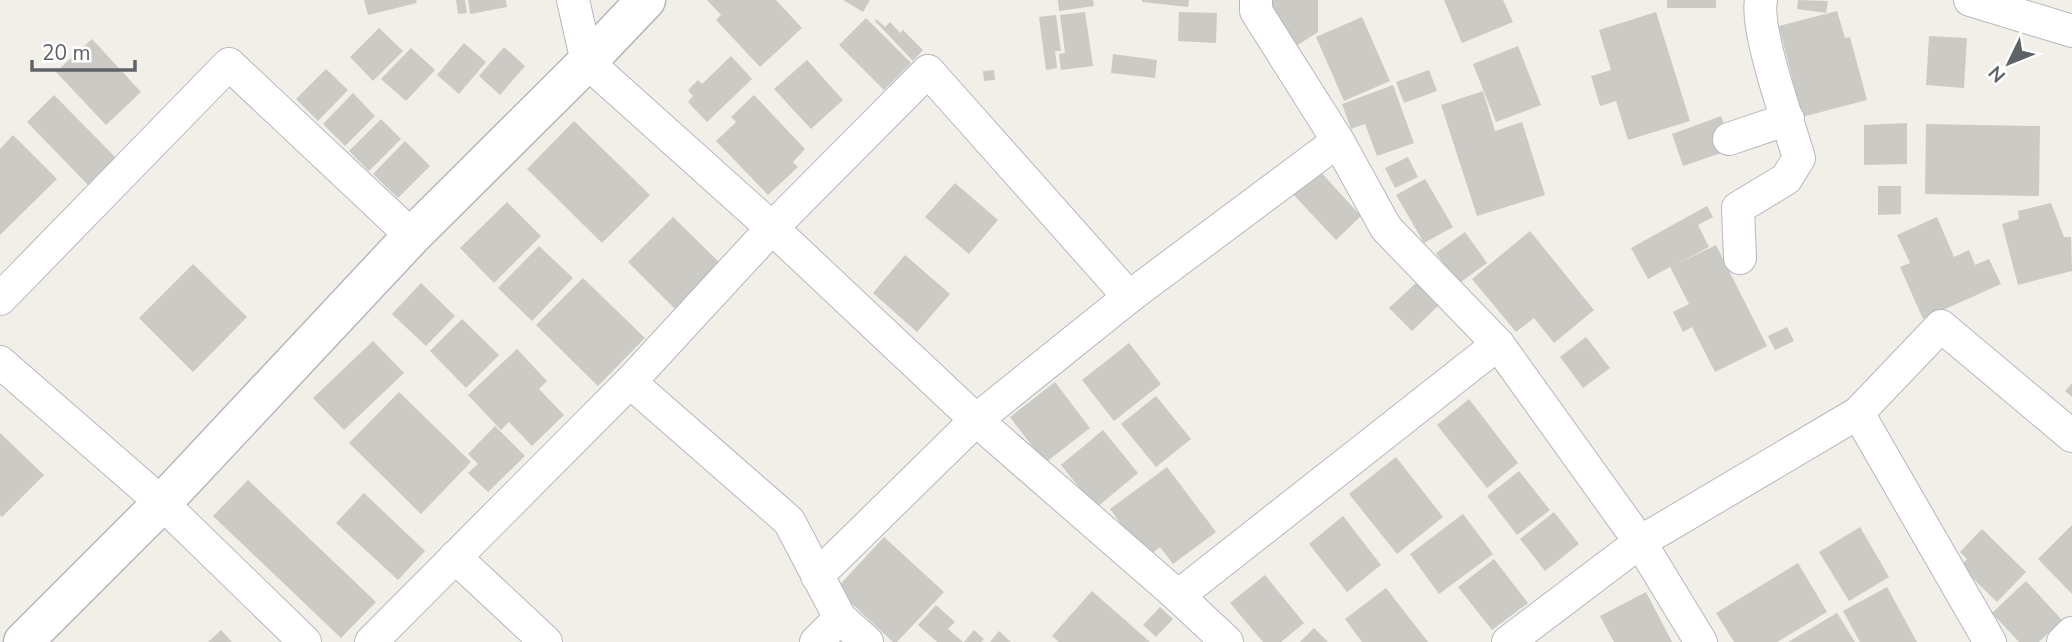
<svg xmlns="http://www.w3.org/2000/svg" width="2072" height="642" viewBox="0 0 2072 642" font-family="'Nunito Sans',sans-serif">
<style>
.building{fill:#cccac5}
.lines{fill:none;stroke-linecap:round;stroke-linejoin:round}
.minor-casing{stroke:#b5b8bc;stroke-width:34}
.tertiary-casing{stroke:#b5b8bc;stroke-width:41}
.minor{stroke:#fff;stroke-width:32}
.tertiary{stroke:#fff;stroke-width:38}
</style>
<rect width="100%" height="100%" fill="#f1efe8"/>
<g class="building">
<polygon points="364,0 416,0 417,3 368,15"/>
<polygon points="456,0 465,0 467,13 458,14"/>
<polygon points="468,0 506,0 507,7 470,14"/>
<polygon points="707,0 776,0 802,28 760,67 716,20 721,15"/>
<polygon points="843,0 870,0 863,12"/>
<polygon points="1058,0 1093,0 1094,6 1059,11"/>
<polygon points="1142,0 1189,0 1188,7 1142,2"/>
<polygon points="1273,0 1318,0 1318,32 1293,48 1273,18"/>
<polygon points="1444,0 1503,0 1513,22 1462,43"/>
<rect x="1667" y="0" width="49" height="8"/>
<polygon points="1798,0 1828,1 1826,13 1797,9"/>
<polygon points="1837,11 1845,38 1850,37 1867,100 1802,117 1779,26"/>
<polygon points="1085,12 1093,66 1061,70 1059,54 1065,53 1060,15"/>
<polygon points="1179,12 1217,13 1216,43 1178,41"/>
<polygon points="1656,12 1690,121 1628,140 1616,101 1600,106 1591,76 1611,70 1599,30"/>
<polygon points="1056,15 1061,51 1055,51 1057,68 1046,70 1039,17"/>
<polygon points="1362,17 1390,81 1344,101 1316,37"/>
<polygon points="866,18 911,63 884,90 839,45"/>
<polygon points="876,19 885,27 890,22 900,33 903,30 923,50 913,61 875,21"/>
<polygon points="379,28 403,51 373,81 350,57"/>
<polygon points="1929,36 1967,38 1964,88 1926,85"/>
<polygon points="92,39 141,92 106,125 56,72"/>
<polygon points="464,43 486,62 459,94 437,75"/>
<polygon points="1518,46 1541,105 1496,122 1473,64"/>
<polygon points="504,47 525,66 500,95 479,76"/>
<polygon points="411,48 435,70 406,101 381,79"/>
<polygon points="1113,54 1157,60 1155,78 1111,73"/>
<polygon points="731,56 752,79 707,122 688,102 693,96 688,90 698,80 702,84"/>
<polygon points="807,60 843,100 811,129 774,89"/>
<polygon points="326,69 348,90 318,121 296,99"/>
<polygon points="994,70 995,80 984,81 983,71"/>
<polygon points="1429,70 1437,91 1404,103 1396,82"/>
<polygon points="1393,85 1414,143 1377,156 1365,124 1351,129 1342,104"/>
<polygon points="1483,91 1495,131 1522,122 1545,195 1477,216 1441,105"/>
<polygon points="353,93 375,116 345,146 323,124"/>
<polygon points="54,95 117,159 89,186 27,122"/>
<polygon points="754,95 805,149 793,162 798,167 768,195 716,141 736,122 731,117"/>
<polygon points="1721,116 1733,149 1683,166 1672,134"/>
<polygon points="381,119 401,139 369,171 349,151"/>
<polygon points="574,121 650,195 602,243 527,169"/>
<polygon points="1907,123 1907,164 1864,165 1864,125"/>
<polygon points="1926,124 2040,126 2039,196 1925,194"/>
<polygon points="13,135 57,179 0,235 0,149"/>
<polygon points="405,141 430,166 398,198 373,174"/>
<polygon points="1408,157 1418,177 1395,188 1385,168"/>
<polygon points="1317,168 1361,216 1336,240 1291,192"/>
<polygon points="1425,179 1453,227 1424,243 1396,195"/>
<polygon points="955,183 998,220 969,254 925,217"/>
<polygon points="1878,186 1901,186 1901,214 1878,215"/>
<polygon points="507,202 541,236 494,283 460,248"/>
<polygon points="2051,203 2064,237 2071,237 2072,271 2018,285 2002,224 2019,219 2018,211"/>
<polygon points="1707,206 1713,217 1698,225 1709,247 1677,264 1716,245 1767,346 1715,372 1692,327 1683,332 1673,312 1689,304 1670,267 1648,279 1631,248"/>
<polygon points="673,217 720,263 675,309 628,262"/>
<polygon points="1937,217 1954,257 1969,250 1975,265 1989,259 2001,284 1923,319 1900,267 1910,263 1897,235"/>
<polygon points="1530,231 1594,310 1554,343 1534,318 1516,332 1472,279"/>
<polygon points="1465,232 1487,263 1458,284 1436,253"/>
<polygon points="539,246 573,278 532,321 498,288"/>
<polygon points="905,255 950,294 917,332 873,293"/>
<polygon points="193,264 247,317 193,372 139,318"/>
<polygon points="583,278 645,338 598,386 536,325"/>
<polygon points="1417,282 1439,305 1412,331 1389,308"/>
<polygon points="421,283 455,316 426,346 392,314"/>
<polygon points="462,319 499,355 466,388 430,351"/>
<polygon points="1787,327 1794,341 1775,350 1768,336"/>
<polygon points="1586,337 1610,368 1583,388 1560,357"/>
<polygon points="373,341 404,373 344,430 313,398"/>
<polygon points="1129,343 1161,384 1114,421 1082,380"/>
<polygon points="517,349 547,381 539,389 564,415 532,446 509,422 501,430 468,395"/>
<polygon points="1055,382 1090,428 1045,463 1010,417"/>
<polygon points="2072,383 2072,397 2065,391"/>
<polygon points="399,392 471,462 421,514 349,443"/>
<polygon points="1156,396 1191,439 1156,467 1121,424"/>
<polygon points="1469,399 1518,463 1487,488 1437,425"/>
<polygon points="495,426 525,456 488,492 468,473 478,464 468,454"/>
<polygon points="1103,430 1138,473 1096,508 1061,465"/>
<polygon points="0,433 44,475 2,517 0,515"/>
<polygon points="1396,457 1443,517 1397,554 1349,494"/>
<polygon points="1167,467 1216,532 1173,564 1160,547 1146,558 1110,509"/>
<polygon points="1519,471 1550,510 1517,535 1487,496"/>
<polygon points="248,480 376,602 341,638 213,516"/>
<polygon points="364,493 425,551 398,580 336,523"/>
<polygon points="1554,512 1579,544 1545,571 1520,539"/>
<polygon points="1463,514 1493,554 1439,594 1410,554"/>
<polygon points="1343,516 1381,565 1347,592 1309,544"/>
<polygon points="2072,525 2072,594 2038,559"/>
<polygon points="1860,527 1889,577 1849,601 1819,552"/>
<polygon points="1982,529 2026,572 1997,602 1960,566 1967,559 1960,552"/>
<polygon points="884,537 944,592 897,642 893,642 836,589"/>
<polygon points="1494,559 1528,603 1492,630 1458,587"/>
<polygon points="1798,563 1827,612 1777,642 1734,642 1716,613"/>
<polygon points="1265,575 1304,623 1281,642 1263,642 1230,603"/>
<polygon points="2026,581 2062,620 2039,642 2019,642 1992,613"/>
<polygon points="1887,587 1917,642 1860,642 1843,611"/>
<polygon points="1386,588 1428,642 1362,642 1345,619"/>
<polygon points="1092,591 1150,642 1059,642 1052,636"/>
<polygon points="1646,592 1672,642 1614,642 1600,616"/>
<polygon points="936,605 955,622 948,629 963,642 937,642 918,625"/>
<polygon points="1160,607 1173,619 1156,637 1143,625"/>
<polygon points="1837,613 1855,642 1788,642"/>
<polygon points="1314,628 1328,642 1300,642"/>
<polygon points="221,630 232,642 208,642"/>
<polygon points="974,630 984,639 981,642 964,642"/>
<polygon points="999,631 1011,642 990,642"/>
</g>
<g class="lines">
<g class="minor-casing">
<g id="minor">
<polyline points="573,0 587,62 772,228 976,420 1178,596 1227,642"/>
<polyline points="1256,0 1256,11 1338,141 1386,228 1498,344 1640,542 1701,642"/>
<polyline points="1970,0 2072,31"/>
<polyline points="1729,139 1788,119"/>
<path d="M1740 258 1738 208 1786 179 1799 158C1789 124 1755 30 1761 0"/>
<polyline points="0,299 229,64 412,236"/>
<polyline points="0,362 162,503 305,642"/>
<polyline points="630,382 789,521 840,618 867,642"/>
<polyline points="1858,413 1990,642"/>
<polyline points="455,557 546,642"/>
<polyline points="817,576 976,420 1129,297 1338,141"/>
<polyline points="1178,596 1498,344"/>
<polyline points="371,642 630,382 772,228 928,71 1129,297"/>
<polyline points="816,642 840,618"/>
<polyline points="1508,642 1640,542 1858,413 1941,326 2072,436"/>
<polyline points="2063,642 2072,633"/>
</g>
</g>
<g class="tertiary-casing">
<polyline id="tertiary" points="23,642 162,503 412,236 587,62 646,0"/>
</g>
<use href="#minor" class="minor"/>
<use href="#tertiary" class="tertiary"/>
</g>
<g transform="translate(2009 63) rotate(227)" stroke="#ffffff" stroke-width="5" paint-order="stroke">
<path d="M0-5L12 26L0 18L-12 26Z" fill="#5f6368"/>
<text y="-10" font-size="19" font-weight="bold" text-anchor="middle" fill="#5f6368">N</text>
</g>
<path d="M32 60v10h103v-10" fill="none" stroke="#5f6368" stroke-width="3.5"/>
<text x="42" y="60" font-size="21" fill="#5f6368" stroke="#ffffff" stroke-width="5" paint-order="stroke">20 m</text>
</svg>
